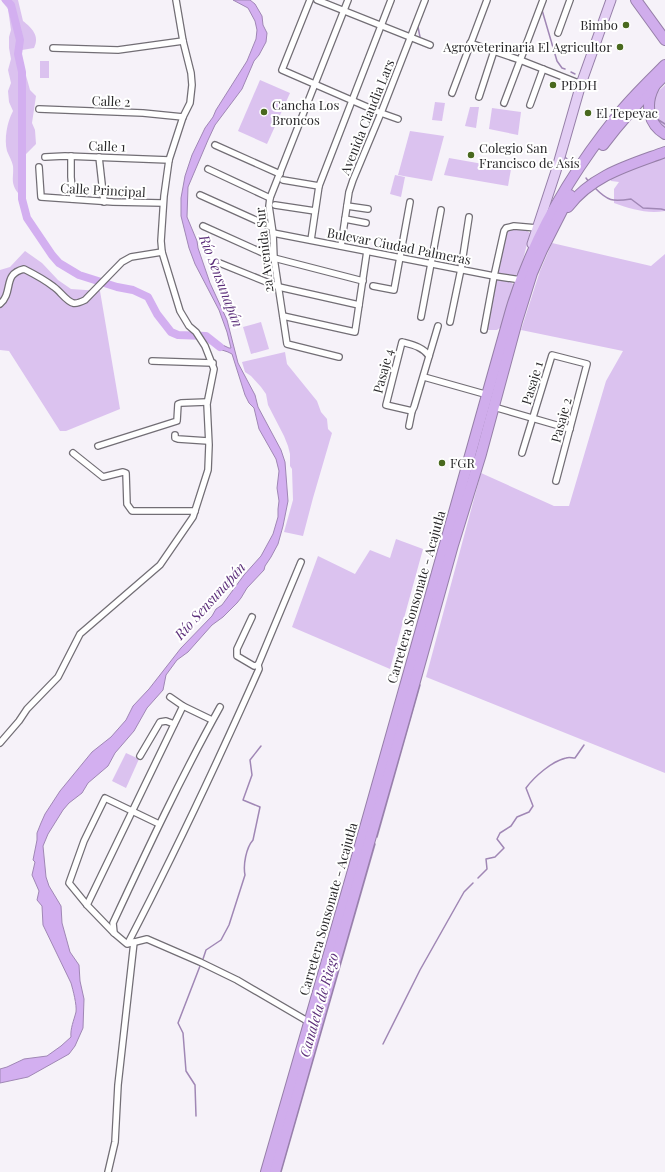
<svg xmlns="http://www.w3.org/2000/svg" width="665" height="1172" viewBox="0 0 665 1172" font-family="'Playfair Display',serif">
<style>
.green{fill:#dbc2ef}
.water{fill:#d3aff0;stroke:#a087b5}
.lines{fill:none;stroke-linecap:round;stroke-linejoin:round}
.stream{stroke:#a087b5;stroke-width:1.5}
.river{stroke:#d3aff0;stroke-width:8}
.street-casing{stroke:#726e75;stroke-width:8}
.primary-casing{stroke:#967fa8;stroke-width:11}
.highway-casing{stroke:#967fa8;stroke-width:12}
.street{stroke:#fff;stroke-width:5.5}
.primary{stroke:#e3cef4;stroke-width:9}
.highway{stroke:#d0adec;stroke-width:10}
.poi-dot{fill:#49691e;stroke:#fff;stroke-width:1.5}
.labels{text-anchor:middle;stroke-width:4;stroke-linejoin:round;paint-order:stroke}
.poi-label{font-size:13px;fill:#2a292b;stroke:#fff;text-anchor:start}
.street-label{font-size:13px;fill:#2a292b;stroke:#fff}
.water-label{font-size:14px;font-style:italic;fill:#5d307b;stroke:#fff}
</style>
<rect width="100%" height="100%" fill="#f6f2f9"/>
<g class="green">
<path d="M1 0H18L23 21C32 28 40 36 34 48L22 50 20 54 30 90 36 96 32 123 35 130 36 144 26 154 24 166 25 187 18 193C10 182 14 178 13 166 12 161 9 156 7 151 4 139 7 122 13 111L9 102 8 91 11 83 8 70 11 59 9 48V37L11 30 8 9Z"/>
<rect x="40" y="61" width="9" height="17"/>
<polygon points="260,80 290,93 267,144 238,131"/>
<path d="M665 85V130C656 122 649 106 656 94 658 91 662 88 665 85Z"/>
<polygon points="435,102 445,103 442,121 432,120"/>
<polygon points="470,107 479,107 476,128 465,126"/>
<polygon points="492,108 521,112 518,135 489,129"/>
<polygon points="410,131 444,136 432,181 398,175"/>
<path d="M665 157V211C647 214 631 209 614 203V189L619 182 611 181 610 179 612 175Z"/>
<polygon points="449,158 511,169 508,186 444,175"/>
<polygon points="395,175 405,177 401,197 390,194"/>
<polygon points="511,228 526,230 530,233 520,271 514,277 496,274 505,233"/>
<polygon points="552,243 651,266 665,254 665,773 426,677 481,473 554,506 569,506 606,381 623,351 521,330 540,271"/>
<polygon points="25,251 42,263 58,280 71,289 100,291 120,409 66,431 60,431 9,351 0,350 0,270 10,267"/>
<polygon points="496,279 511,282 514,285 501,327 497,330 487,330"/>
<polygon points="261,322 269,349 251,354 243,327"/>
<polygon points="285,352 287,364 317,401 321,412 327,419 328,429 332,433 313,498 303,536 284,532 293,500 292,469 290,466 290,454 288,446 284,436 268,405 266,394 261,387 251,376 245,372 242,362"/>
<polygon points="396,539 423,549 390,669 292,627 318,556 355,574 370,550 390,558"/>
<polygon points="126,753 139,759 126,788 112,781"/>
</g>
<path class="water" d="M233 0H250L255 4 262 16 263 25 267 33 266 42 259 55 254 61 242 89 215 125 208 140 188 187 187 217 197 241 198 248 210 283 227 320 238 363 255 395 258 407 281 450 285 462 288 501 283 526 278 544 271 557 265 566 264 570 247 588 241 598 237 603 223 617 212 625 188 652 177 660 166 675 163 690 147 708 134 731 115 753 108 766 88 783 82 793 69 803 63 810 48 834 43 846 46 877 49 886 61 906 62 923 70 952 79 965 80 981 84 999 83 1028 75 1046 69 1054 28 1077 0 1083V1069L7 1067 24 1059 47 1056 61 1046 71 1037C70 1029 74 1020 76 1012 77 1005 73 990 71 983L43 925 42 906 37 900 39 891 32 875 35 862 33 860 37 840V833L41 823 45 814 60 791 92 752 111 737 126 720 133 706 149 689 181 648 212 616 216 609 222 605 244 575 261 556 273 534 278 517V509L279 501 277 488 279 471 276 459 259 429 254 408 249 403 245 395 232 354 228 352 216 348 212 340 229 348H231L227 332 219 310 195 264 189 248 181 216V198L185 176 192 155 205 128 213 117 216 110 247 61 256 39 257 30 255 21 248 8Z"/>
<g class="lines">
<g class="stream">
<polyline points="542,10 557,61 562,68 565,69"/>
<polyline points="418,27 420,37"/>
<polyline points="571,72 575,74"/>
<polyline points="638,109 646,113"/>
<polyline points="657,119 665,124"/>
<polyline points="564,156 575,167"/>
<polyline points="586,178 589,182"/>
<path d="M595 188C608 201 612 202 631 199L643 208 661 209 665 210"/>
<polyline points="377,837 420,685"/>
<path d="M478 878 487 869 486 859 495 857 504 848 497 839 500 833 511 826 517 817 529 812 533 806 526 788C534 777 552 761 566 758 569 757 572 758 575 758L584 745"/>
<path d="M203 959 206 950 221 940 229 925 245 875C243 865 246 848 253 840L260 807 243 800 252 775 250 760 261 746"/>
<polyline points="383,1044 420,970 464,892 473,883"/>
<polyline points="196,1116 195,1085 186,1071 183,1033 178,1023 200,966"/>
<polyline points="281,1172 375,844"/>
</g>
<polyline class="river" points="6,0 11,5 20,40 18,54 22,72 22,199 27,218 52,255 59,263 79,275 117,287 133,290 148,297 157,314 171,332 178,335 206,336 220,347"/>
<g class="street-casing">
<g id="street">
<polyline points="310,0 282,70 381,113 398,119"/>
<polyline points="317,0 430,45"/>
<polyline points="558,33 570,0"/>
<polyline points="470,43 520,60 581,84"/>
<polyline points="53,48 118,50 183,41"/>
<polyline points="452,93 487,0"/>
<polyline points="479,97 494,51"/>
<polyline points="504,103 543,0"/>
<polyline points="530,105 543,69"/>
<polyline points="39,109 143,113 183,117"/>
<polyline points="215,145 280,174"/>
<polyline points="71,156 71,177 73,199"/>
<polyline points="45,157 65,156 169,160"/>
<polyline points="99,157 104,202"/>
<polyline points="39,167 41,197 113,202 163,203"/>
<polyline points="208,169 270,198"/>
<polyline points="283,180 319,186"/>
<polyline points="200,195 271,227"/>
<polyline points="275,205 315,211"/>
<polyline points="347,206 368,209"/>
<polyline points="345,219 366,223"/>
<polyline points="203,226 274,258 363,281"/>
<polyline points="273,233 494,276 521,280"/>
<polyline points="311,240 319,186 391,0"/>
<polyline points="341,246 349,192 353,180 381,113 425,0"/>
<polyline points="217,262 279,287 359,305"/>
<polyline points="373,286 394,290 410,202"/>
<path d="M0 304C14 292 2 274 24 269 34 274 45 280 54 287 60 291 66 301 73 303 77 304 81 302 85 300L122 262 131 257 162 252"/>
<polyline points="283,316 355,332 367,251"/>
<polyline points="421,317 441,210"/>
<polyline points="450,322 461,269 469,217"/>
<polyline points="484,330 494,276 504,231 506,228 514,226 537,228"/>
<polyline points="339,357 287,344 274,258 273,233 269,206 270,198 348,0"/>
<polyline points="152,361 213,363"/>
<polyline points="424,377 488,395"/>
<polyline points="494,407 570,429"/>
<path d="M412 411 386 405 402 342C413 345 423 347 429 356"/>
<polyline points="409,426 412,411 414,407 438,326"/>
<polyline points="175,435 175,438 178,439 208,441"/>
<polyline points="98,446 177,421 178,404 181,403 207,402"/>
<polyline points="73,453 103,477 123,472 126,473 127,504 132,511 195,511"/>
<polyline points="522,453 552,355 587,364 556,481"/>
<polyline points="252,617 237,649 237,656 254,666 258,665"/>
<polyline points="170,697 183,706"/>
<path d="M220 707C181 777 147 850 113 923L114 933 127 944 147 939 200 962 237 980 309 1022"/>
<polyline points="0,743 19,721 27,709 58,677 80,634 160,565 193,517 208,470 209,445 207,404 214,369 205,346 196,332 189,326 180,311 162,252 161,241 164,196 169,160 183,117 190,103 192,85 191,73 183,41 176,0"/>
<polyline points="140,756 160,722 166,721 174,724"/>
<polyline points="87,905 183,706 212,720"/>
<polyline points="114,933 87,905 69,883 84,841 105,798 159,824"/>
<path d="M128 943C175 853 218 761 259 669L258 665 301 562"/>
<polyline points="108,1172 115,1142 118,1085 134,942"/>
</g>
</g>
<g class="primary-casing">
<polyline id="primary" points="532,244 556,171 581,84 611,0"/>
</g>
<g class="highway-casing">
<g id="highway">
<polyline points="636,0 665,40"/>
<path d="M654 87C645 104 648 124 665 134"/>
<path d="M603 145C622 120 643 97 665 75"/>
<path d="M568 207C592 175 630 165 665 152"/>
<path d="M266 1172 354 867 511 310C532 240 571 173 617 116 631 98 648 82 665 65"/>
<polyline points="275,1172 405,717 453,545 481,454 517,321 532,273 542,250 570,195"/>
</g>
</g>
<use href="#street" class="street"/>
<use href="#primary" class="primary"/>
<use href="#highway" class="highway"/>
</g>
<g class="poi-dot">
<circle cx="626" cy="25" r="4"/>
<circle cx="620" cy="47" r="4"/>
<circle cx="553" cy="85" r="4"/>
<circle cx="264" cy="112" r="4"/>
<circle cx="588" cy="113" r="4"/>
<circle cx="471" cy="155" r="4"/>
<circle cx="442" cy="463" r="4"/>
</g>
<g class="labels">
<g class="poi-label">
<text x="618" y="30" text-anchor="end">Bimbo</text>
<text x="612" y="52" text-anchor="end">Agroveterinaria El Agricultor</text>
<text x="561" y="90">PDDH</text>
<text x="272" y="110">Cancha Los<tspan x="272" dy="15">Broncos</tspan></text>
<text x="596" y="118">El Tepeyac</text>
<text x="479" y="153">Colegio San<tspan x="479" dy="15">Francisco de Asís</tspan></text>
<text x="450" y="468">FGR</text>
</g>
<g class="street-label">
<text transform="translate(111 101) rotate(2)" y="5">Calle 2</text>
<text transform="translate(367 117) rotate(-68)" y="5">Avenida Claudia Lars</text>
<text transform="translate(107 146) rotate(2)" y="5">Calle 1</text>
<text transform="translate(103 190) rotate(3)" y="5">Calle Principal</text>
<text transform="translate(399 246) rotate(11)" y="5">Bulevar Ciudad Palmeras</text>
<text transform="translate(264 250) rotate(-96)" y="5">2a Avenida Sur</text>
<text transform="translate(383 371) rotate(-75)" y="5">Pasaje 4</text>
<text transform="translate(532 383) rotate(-73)" y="5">Pasaje 1</text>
<text transform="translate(561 420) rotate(-75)" y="5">Pasaje 2</text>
<text transform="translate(416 597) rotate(-74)" y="5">Carretera Sonsonate - Acajutla</text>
<text transform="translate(328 909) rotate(-74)" y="5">Carretera Sonsonate - Acajutla</text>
</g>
<g class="water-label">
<text transform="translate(221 281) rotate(69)" y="5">Río Sensunapán</text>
<text transform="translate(210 601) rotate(-48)" y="5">Río Sensunapán</text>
<text transform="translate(319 1005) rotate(-74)" y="5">Canaleta de Riego</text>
</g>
</g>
</svg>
